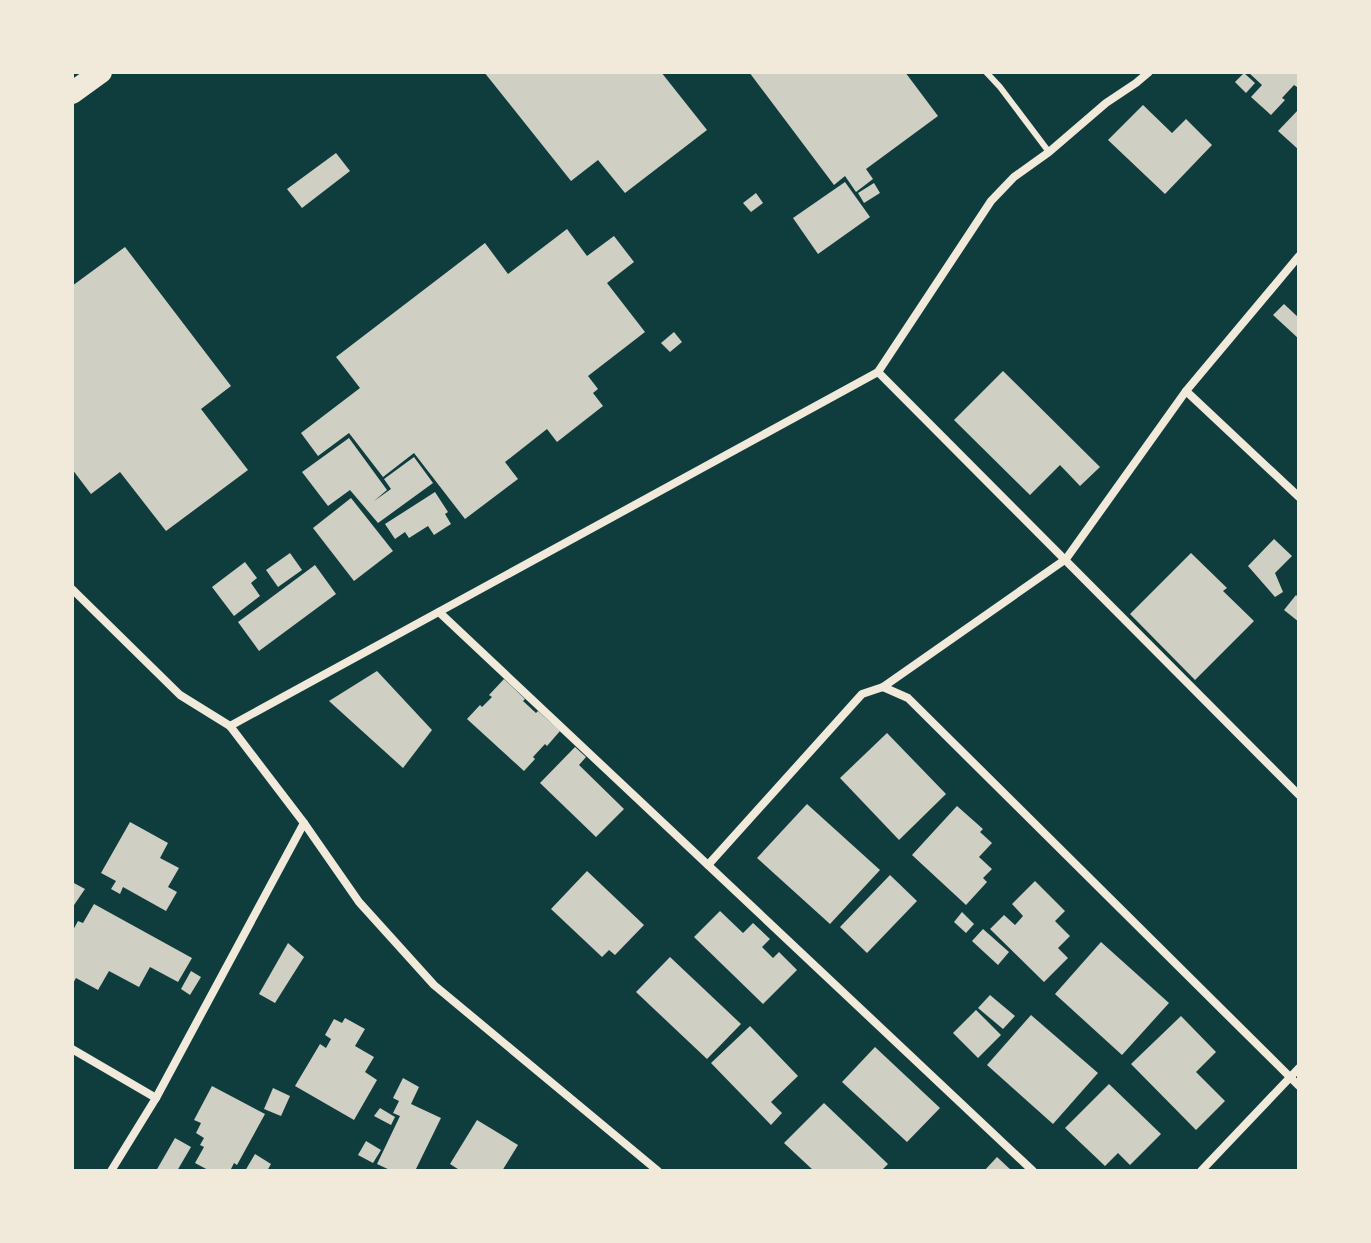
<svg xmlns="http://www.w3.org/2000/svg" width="1371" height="1243" viewBox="0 0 1371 1243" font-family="'Open Sans',sans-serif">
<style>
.building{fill:#cfcfc3}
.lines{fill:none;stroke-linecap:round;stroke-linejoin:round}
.service{stroke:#f1e9da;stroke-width:6}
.minor{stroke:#f1e9da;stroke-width:8}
.trunk{stroke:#f1e9da;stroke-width:22}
</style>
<rect width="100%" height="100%" fill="#0f3d3e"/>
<g class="building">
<polygon points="484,72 661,72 707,130 625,193 598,160 571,181"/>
<polygon points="749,72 905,72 938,116 866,169 873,179 856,192 845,176 834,185"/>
<polygon points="1248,72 1299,72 1299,85 1297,87 1294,85 1282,98 1285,100 1271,115 1251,97 1262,85"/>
<polygon points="1244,73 1255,83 1246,93 1235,82"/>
<polygon points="1143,105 1172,133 1186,119 1212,145 1165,194 1108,140"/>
<polygon points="1299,109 1299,150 1278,131"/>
<polygon points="336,153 350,171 302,208 287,189"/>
<polygon points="845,182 870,217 818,254 793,218"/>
<polygon points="874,183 880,193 864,203 858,193"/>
<polygon points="756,193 763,203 751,212 743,203"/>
<polygon points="567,229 587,256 614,236 634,262 607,283 645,332 588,376 598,389 593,393 603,406 557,442 547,429 505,462 518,479 465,519 414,453 383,477 349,433 318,456 301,433 360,388 336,357 485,243 508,274"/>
<polygon points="125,247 231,386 201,409 248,470 166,531 120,472 91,494 72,469 72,286"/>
<polygon points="1284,304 1299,318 1299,339 1273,315"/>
<polygon points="674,332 682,342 670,352 661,343"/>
<polygon points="1003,371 1100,467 1080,486 1060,465 1030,495 954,420"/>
<polygon points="349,438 387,490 374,501 391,489 384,479 414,457 433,483 378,523 350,490 328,506 302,472"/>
<polygon points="435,492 448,512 445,514 451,524 434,535 428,526 409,538 405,532 395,539 385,524"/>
<polygon points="351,498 393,551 354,581 313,528"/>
<polygon points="1274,539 1292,556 1275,573 1283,592 1275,597 1248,566"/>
<polygon points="290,553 302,570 278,587 266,570"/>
<polygon points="1191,553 1227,588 1223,591 1254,621 1195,680 1130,614"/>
<polygon points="245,562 257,578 251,583 260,596 234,616 212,587"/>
<polygon points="315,565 336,594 259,651 238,622"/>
<polygon points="1296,595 1299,598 1299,622 1284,610"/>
<polygon points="377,671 432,730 403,768 329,701"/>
<polygon points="504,679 525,699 523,701 536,713 538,711 560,731 547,746 545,744 533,757 535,759 524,771 467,719 480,705 482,707 492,697 489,695"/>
<polygon points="887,733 946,794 899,840 840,778"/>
<polygon points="575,747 586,757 579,765 624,809 596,837 540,783"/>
<polygon points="807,804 880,870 830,924 757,858"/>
<polygon points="957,806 983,829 980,832 992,843 979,857 992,869 983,878 987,882 966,905 912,855"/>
<polygon points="130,822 168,843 160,858 179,868 168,887 177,892 166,911 123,887 120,894 111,889 116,881 101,873"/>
<polygon points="587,871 644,925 615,955 609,950 602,957 551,909"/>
<polygon points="890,875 917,901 867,953 840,927"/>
<polygon points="1035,881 1065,911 1055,921 1070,936 1058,948 1068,958 1044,982 990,929 1004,915 1015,925 1023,916 1012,904"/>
<polygon points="72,882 85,889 72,908"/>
<polygon points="94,904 192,958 178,982 150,967 139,987 109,971 98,990 76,978 72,985 72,932 78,921 83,923"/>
<polygon points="720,911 743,933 753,923 770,939 762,947 773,958 779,952 797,970 763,1004 694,937"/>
<polygon points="962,912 974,924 966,933 954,922"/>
<polygon points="983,929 1009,952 998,965 972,941"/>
<polygon points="1101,942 1169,1003 1122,1055 1055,994"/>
<polygon points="288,943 304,957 275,1003 259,994"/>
<polygon points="670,957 741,1024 707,1059 636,992"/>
<polygon points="191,971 201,977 190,995 181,989"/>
<polygon points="990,995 1015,1016 1003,1029 978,1008"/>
<polygon points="976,1010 1001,1035 978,1058 953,1033"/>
<polygon points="1031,1015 1098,1073 1053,1124 987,1065"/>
<polygon points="1181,1016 1216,1052 1196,1072 1225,1101 1196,1130 1131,1064"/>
<polygon points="345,1018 365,1029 355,1046 374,1057 365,1072 377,1080 354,1120 295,1086 320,1044 326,1048 331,1039 325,1035 334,1019 342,1023"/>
<polygon points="750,1026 798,1076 771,1102 782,1113 771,1125 711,1063"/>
<polygon points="875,1047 940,1108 907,1142 842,1082"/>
<polygon points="403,1078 419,1087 411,1104 441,1118 415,1171 392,1171 377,1164 400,1116 393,1113 399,1101 393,1098"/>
<polygon points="1109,1084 1161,1134 1130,1165 1118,1153 1105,1166 1065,1128"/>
<polygon points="212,1086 265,1114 237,1165 234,1163 230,1171 210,1171 195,1163 204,1147 200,1145 204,1138 196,1133 201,1123 194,1120"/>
<polygon points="273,1088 290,1096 281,1116 264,1109"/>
<polygon points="824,1103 888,1164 881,1171 814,1171 784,1143"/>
<polygon points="380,1108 395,1117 391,1125 374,1116"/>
<polygon points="477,1120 518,1145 502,1171 461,1171 450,1164"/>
<polygon points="175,1138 191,1147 177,1171 156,1171"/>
<polygon points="366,1141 381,1150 373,1163 358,1155"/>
<polygon points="255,1154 271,1164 267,1171 245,1171"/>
<polygon points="997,1157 1012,1171 984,1171"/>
</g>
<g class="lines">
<polyline class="service" points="986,72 1000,87 1049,152"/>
<g class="minor">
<polyline points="878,372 1299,795"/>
<polyline points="1186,391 1299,497"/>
<polyline points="72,589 180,695 230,726 304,823 359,902 434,985 658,1171"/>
<polyline points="439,612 1033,1171"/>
<polyline points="883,687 1066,559 1186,391 1299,256"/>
<polyline points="230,726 878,372 991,201 1014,177 1049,152 1106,103 1136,83 1149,72"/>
<polyline points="708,865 862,694 883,687 908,698 1299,1086"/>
<polyline points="72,1049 156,1098"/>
<polyline points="111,1171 156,1098 304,823"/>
<polyline points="1201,1171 1299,1068"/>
</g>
<polyline class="trunk" points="72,93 101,72"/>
</g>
<rect width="1371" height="1243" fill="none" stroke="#f1e9da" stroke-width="148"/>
</svg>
